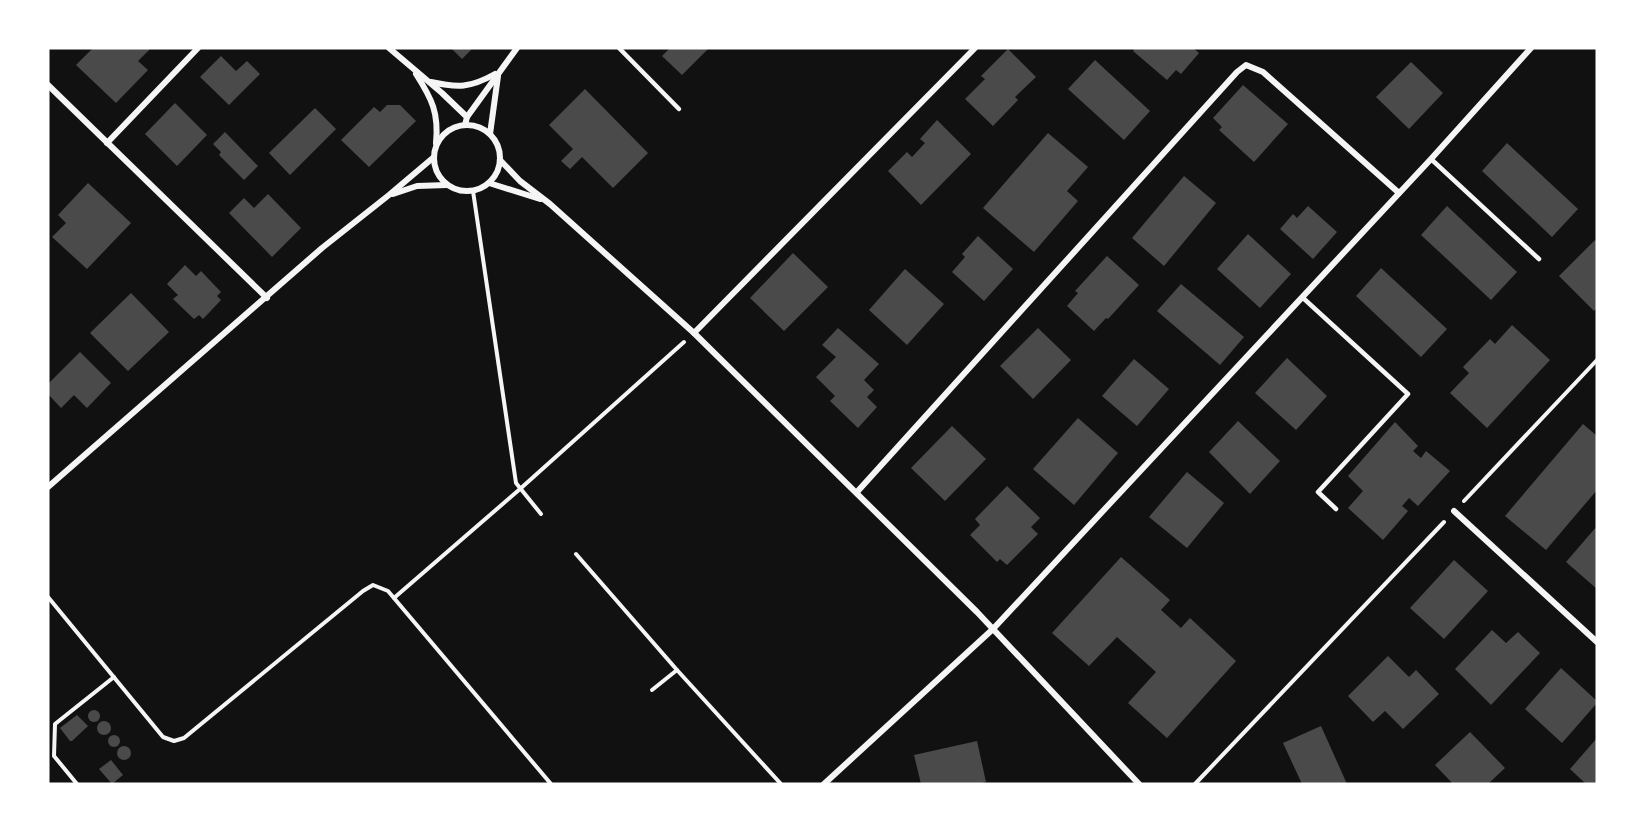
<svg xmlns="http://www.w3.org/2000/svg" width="1645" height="832" viewBox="0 0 1645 832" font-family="'Public Sans',sans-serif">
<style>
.building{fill:#4a4a4a}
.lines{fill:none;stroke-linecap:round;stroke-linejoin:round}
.path{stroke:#f5f5f5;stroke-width:4}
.service{stroke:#f5f5f5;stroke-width:4.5}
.minor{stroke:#f5f5f5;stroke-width:6}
</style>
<rect width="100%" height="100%" fill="#111"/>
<g class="building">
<polygon points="93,48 151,48 138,61 148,70 116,103 76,65"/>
<polygon points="451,48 473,48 462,59"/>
<polygon points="670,48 709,48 682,75 662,56"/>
<polygon points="1135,48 1193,48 1199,53 1181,74 1176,70 1167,80 1133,51"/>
<polygon points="1008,49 1036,77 1015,97 1018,100 993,126 965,99 985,79 981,76"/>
<polygon points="221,56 236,71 247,61 260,74 229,105 200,77"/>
<polygon points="1095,60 1150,111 1124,140 1068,89"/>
<polygon points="1411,62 1443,93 1409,129 1376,97"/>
<polygon points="1243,85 1288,124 1254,162 1219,130 1222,127 1213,118"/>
<polygon points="585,89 648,153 613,188 582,157 570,169 561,161 573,149 549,125"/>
<polygon points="175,103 207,135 177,166 145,134"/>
<polygon points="387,105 400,105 416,121 369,167 341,140 374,107 380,112"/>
<polygon points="315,108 336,129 290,175 269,153"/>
<polygon points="937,120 971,154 921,205 888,171 907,152 912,157 925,143 920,139"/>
<polygon points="225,132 258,166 244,180 219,155 221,152 213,144"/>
<polygon points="1048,133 1088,167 1067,191 1078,201 1034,252 983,208"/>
<polygon points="1507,143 1578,209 1552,237 1482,171"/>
<polygon points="1184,176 1216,203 1164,266 1132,238"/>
<polygon points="88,183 131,223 87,269 52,237 66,223 58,215"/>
<polygon points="268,194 301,228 272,257 229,213 244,198 254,208"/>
<polygon points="1308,206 1337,232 1313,259 1280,229 1293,214 1297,218"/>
<polygon points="1447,206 1517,272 1491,300 1421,235"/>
<polygon points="1248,234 1291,274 1260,308 1217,269"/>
<polygon points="978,236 1013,269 984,301 952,272 965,257 962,254"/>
<polygon points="1595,240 1597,242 1597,308 1594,311 1559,276"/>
<polygon points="793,253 828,287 784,331 750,298"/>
<polygon points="1107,256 1139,285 1108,319 1106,318 1094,331 1067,306 1078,293 1075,291"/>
<polygon points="185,265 196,276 201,271 221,292 217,296 221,300 203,319 199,315 194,319 173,299 178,295 167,284"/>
<polygon points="1381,268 1447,329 1421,357 1356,296"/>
<polygon points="905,269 944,304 907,345 869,310"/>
<polygon points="1181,284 1244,337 1220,365 1157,311"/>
<polygon points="131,293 169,332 128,371 90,333"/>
<polygon points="1512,325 1550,360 1487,428 1450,393 1469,373 1463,367 1490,339 1495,344"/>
<polygon points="838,328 879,364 864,380 874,390 867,397 877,407 858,428 830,401 835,396 816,377 836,357 822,345"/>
<polygon points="1038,328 1071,360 1033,399 1000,366"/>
<polygon points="80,352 111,383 87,408 74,395 61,408 48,394 48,384"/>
<polygon points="1287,358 1327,396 1296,430 1255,393"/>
<polygon points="1134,359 1169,389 1137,426 1102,396"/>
<polygon points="1078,418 1118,453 1074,505 1033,469"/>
<polygon points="1238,421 1280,461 1250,494 1209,452"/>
<polygon points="1395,422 1418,446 1413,451 1421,458 1426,451 1450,471 1418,506 1409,498 1402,506 1408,511 1383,540 1348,508 1363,491 1348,476"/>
<polygon points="1583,424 1597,436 1597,490 1546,550 1505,516"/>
<polygon points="952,426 986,459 945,501 911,468"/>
<polygon points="1187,472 1224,503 1187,548 1149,517"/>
<polygon points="1007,486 1040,518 1031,527 1038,534 1007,565 1000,559 997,562 970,535 980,525 975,519"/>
<polygon points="1597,526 1597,589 1566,562"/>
<polygon points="1121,557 1170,600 1161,610 1181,628 1190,618 1236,661 1167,738 1128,703 1156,672 1117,637 1089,666 1052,633"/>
<polygon points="1454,560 1488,591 1444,639 1410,608"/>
<polygon points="1492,630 1506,643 1518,632 1540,653 1491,705 1455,669"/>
<polygon points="1388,656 1409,677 1416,670 1439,694 1403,729 1385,711 1373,722 1348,696"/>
<polygon points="1561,668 1597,701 1597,703 1562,743 1525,709"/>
<circle cx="94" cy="716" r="6"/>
<polygon points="77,715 88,726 72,741 70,741 60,728"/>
<circle cx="104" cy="728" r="7"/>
<polygon points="1321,726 1347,784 1302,784 1283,743"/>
<polygon points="1470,732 1505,768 1488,784 1453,784 1435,765"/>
<circle cx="114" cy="741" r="6"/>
<polygon points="1597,738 1597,784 1586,784 1570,769"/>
<polygon points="977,741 986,782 978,784 921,784 914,755"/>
<circle cx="124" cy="753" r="7"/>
<polygon points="111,760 123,775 112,784 99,769"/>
</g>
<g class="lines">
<g class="path">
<polyline points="473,191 516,483 541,514"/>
<polyline points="1464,501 1597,360"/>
<polyline points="576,554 677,670 781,784"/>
<polyline points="48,597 163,737 174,741 184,738 363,591 373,585 388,591 551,784"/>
<polyline points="394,598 520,489 684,342"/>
<polyline points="652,690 677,670"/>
<polyline points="77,784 54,756 55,724 114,677"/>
<polyline points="1195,784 1444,522"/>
</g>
<g class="service">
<polyline points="619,48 679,109"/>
<polyline points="1431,159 1539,259"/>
<polyline points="1302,297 1408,394 1318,492 1336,509"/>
</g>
<g class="minor">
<polyline points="389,48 442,93 467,117 465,125"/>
<path d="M416 74C432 99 439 113 436 143"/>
<path d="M431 82C458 88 470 88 495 74"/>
<polyline points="48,85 267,298"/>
<polyline points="467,117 517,48"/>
<circle cx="467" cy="158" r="33"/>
<polyline points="490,134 498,76"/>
<polyline points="107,143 198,48"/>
<polyline points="500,160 520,181 550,204 694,333 977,612 1139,784"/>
<polyline points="489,183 540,199"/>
<polyline points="393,194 417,186 447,185"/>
<polyline points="694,333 975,48"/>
<polyline points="48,487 322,248 389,195 434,157"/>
<polyline points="857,492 1237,72 1246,65 1263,72 1399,193"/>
<polyline points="1454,511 1597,642"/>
<polyline points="824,784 993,629 1431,159 1531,48"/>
</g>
</g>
<rect width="1645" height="832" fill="none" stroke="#ffffff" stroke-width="99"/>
</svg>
